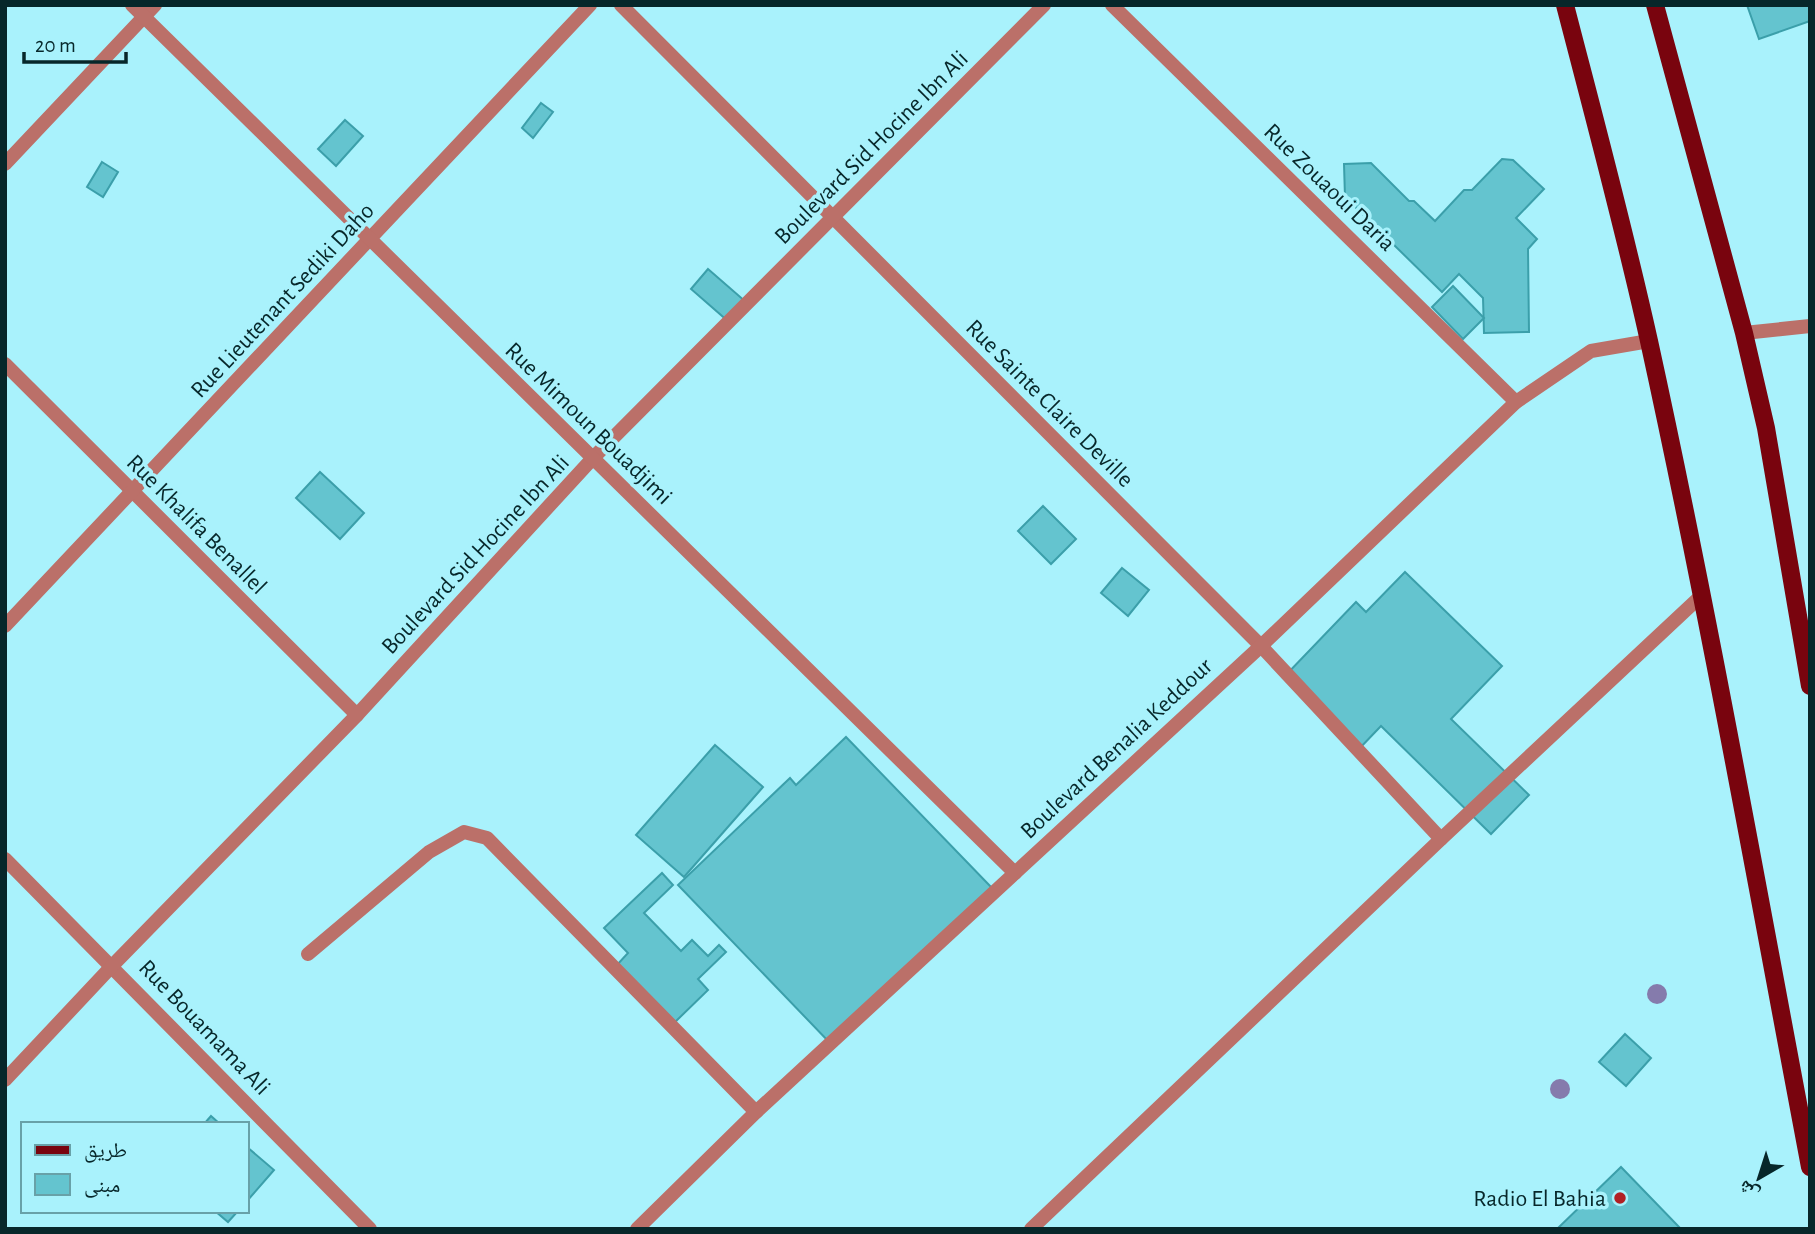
<svg xmlns="http://www.w3.org/2000/svg" width="1815" height="1234" viewBox="0 0 1815 1234" font-family="'Alegreya Sans','Noto Naskh Arabic',sans-serif">
<style>
.building{fill:#64c4cf;stroke:#3b9faa;stroke-width:2}
.lines{fill:none;stroke-linecap:round;stroke-linejoin:round}
.minor{stroke:#bb7069;stroke-width:14}
.tertiary{stroke:#bb7069;stroke-width:14}
.primary{stroke:#79040e;stroke-width:18}
.tree{fill:#857bac}
.poi-dot{fill:#b12024;stroke:#a9f2fc;stroke-width:2.5}
.labels{text-anchor:middle;stroke-width:7;stroke-linejoin:round;paint-order:stroke}
.street-label{font-size:24px;fill:#07272a;stroke:#a9f2fc}
.poi-label{font-size:24px;fill:#07272a;stroke:#a9f2fc;text-anchor:end}
</style>
<rect width="100%" height="100%" fill="#a9f2fc"/>
<g class="building">
<polygon points="1747,5 1810,5 1810,21 1759,39"/>
<polygon points="541,103 553,112 533,138 522,128"/>
<polygon points="345,120 363,136 336,166 318,149"/>
<polygon points="1502,159 1513,160 1544,189 1516,218 1537,239 1528,249 1529,332 1484,333 1483,298 1459,274 1442,292 1345,197 1344,164 1371,163 1409,201 1414,201 1435,221 1464,190 1472,190"/>
<polygon points="102,162 118,172 103,197 87,187"/>
<polygon points="708,269 746,302 729,322 691,289"/>
<polygon points="1453,286 1484,318 1463,339 1432,307"/>
<polygon points="320,472 364,513 340,539 296,498"/>
<polygon points="1043,506 1076,539 1051,564 1018,531"/>
<polygon points="1122,568 1149,590 1128,616 1101,593"/>
<polygon points="1405,572 1502,666 1451,719 1529,795 1491,834 1381,726 1357,751 1283,678 1356,602 1366,612"/>
<polygon points="846,737 993,889 831,1044 678,885 790,778 796,785"/>
<polygon points="715,745 763,787 684,877 636,835"/>
<polygon points="662,873 673,885 644,913 681,951 692,940 708,956 719,945 726,952 698,979 708,990 673,1024 616,966 628,953 604,928"/>
<polygon points="1625,1034 1651,1058 1626,1086 1599,1062"/>
<polygon points="211,1116 220,1124 204,1124"/>
<polygon points="247,1147 274,1170 247,1201"/>
<polygon points="1621,1167 1681,1229 1557,1229"/>
<polygon points="215,1211 238,1211 228,1222"/>
</g>
<g class="lines">
<g class="minor">
<polyline points="621,5 1261,646 1441,839"/>
<polyline points="1112,5 1516,402"/>
<polyline points="5,164 155,5"/>
<polyline points="1744,333 1810,326"/>
<polyline points="5,364 357,715"/>
<polyline points="5,626 590,5"/>
<polyline points="5,859 370,1229"/>
<polyline points="308,954 429,852 464,832 487,838 756,1112"/>
<polyline points="5,1080 112,966 357,715 593,458 1044,5"/>
<polyline points="1031,1229 1441,839 1702,595"/>
</g>
<g class="tertiary">
<polyline points="132,5 1015,873"/>
<polyline points="637,1229 756,1112 1261,646 1516,402 1591,351 1649,341"/>
</g>
<g class="primary">
<path d="M1565 5C1594 117 1624 228 1649 341 1709 615 1758 892 1810 1167"/>
<polyline points="1655,5 1744,333 1766,428 1810,686"/>
</g>
</g>
<g class="tree">
<circle cx="1657" cy="994" r="10"/>
<circle cx="1560" cy="1089" r="10"/>
</g>
<circle class="poi-dot" cx="1620" cy="1198" r="7"/>
<g class="labels">
<g class="street-label">
<text transform="translate(871 147) rotate(-45)" y="8">Boulevard Sid Hocine Ibn Ali</text>
<text transform="translate(1330 187) rotate(44)" y="8">Rue Zouaoui Daria</text>
<text transform="translate(282 300) rotate(-47)" y="8">Rue Lieutenant Sediki Daho</text>
<text transform="translate(1050 403) rotate(45)" y="8">Rue Sainte Claire Deville</text>
<text transform="translate(589 423) rotate(44)" y="8">Rue Mimoun Bouadjimi</text>
<text transform="translate(197 524) rotate(45)" y="8">Rue Khalifa Benallel</text>
<text transform="translate(475 554) rotate(-47)" y="8">Boulevard Sid Hocine Ibn Ali</text>
<text transform="translate(1116 748) rotate(-43)" y="8">Boulevard Benalia Keddour</text>
<text transform="translate(205 1027) rotate(46)" y="8">Rue Bouamama Ali</text>
</g>
<g class="poi-label">
<text x="1606" y="1206">Radio El Bahia</text>
</g>
</g>
<rect width="1815" height="1234" fill="none" stroke="#07272a" stroke-width="14"/>
<rect x="21" y="1122" width="228" height="91" fill="#a9f2fc" stroke="#68a1a8" stroke-width="2"/>
<rect x="35" y="1145" width="35" height="10" fill="#79040e" stroke="#68a1a8" stroke-width="2"/>
<text x="84" y="1157" font-size="21" fill="#07272a">طريق</text>
<rect x="35" y="1174" width="35" height="21" fill="#64c4cf" stroke="#68a1a8" stroke-width="2"/>
<text x="84" y="1192" font-size="21" fill="#07272a">مبنى</text>
<g transform="translate(1759 1178) rotate(219)" stroke="#a9f2fc" stroke-width="5" paint-order="stroke">
<path d="M0-5L12 26L0 18L-12 26Z" fill="#07272a"/>
<text y="-10" font-size="19" font-weight="bold" text-anchor="middle" fill="#07272a">ش</text>
</g>
<path d="M24 52v10h102v-10" fill="none" stroke="#07272a" stroke-width="3.5"/>
<text x="35" y="52" font-size="21" fill="#07272a" stroke="#a9f2fc" stroke-width="5" paint-order="stroke">20 m</text>
</svg>
